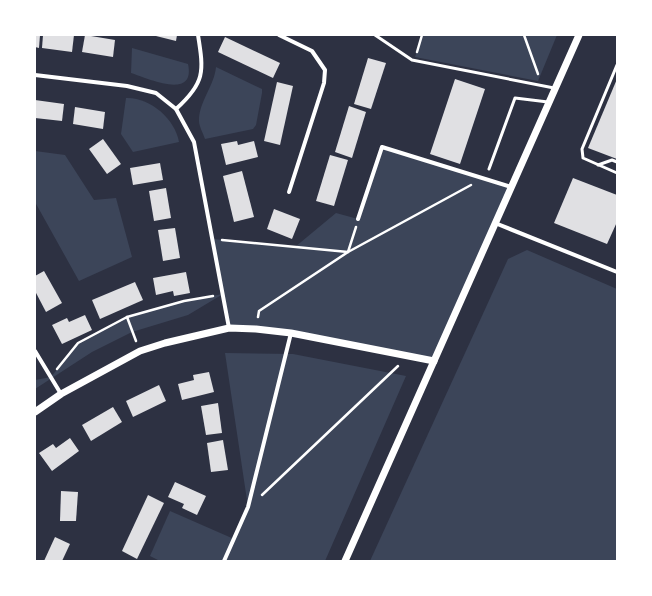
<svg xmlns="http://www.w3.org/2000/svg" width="652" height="596" viewBox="0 0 652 596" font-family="'Zilla Slab',serif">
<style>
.green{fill:#3c4559}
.building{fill:#e0e0e3}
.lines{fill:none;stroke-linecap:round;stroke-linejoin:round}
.path{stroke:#fff;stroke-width:2.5}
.service{stroke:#fff;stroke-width:3}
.minor{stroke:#fff;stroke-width:4}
.tertiary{stroke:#fff;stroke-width:7}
</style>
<rect width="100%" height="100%" fill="#2d3142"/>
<g class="green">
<polygon points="422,35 557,35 538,81 415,57"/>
<path d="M132 48 188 64C196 101 147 78 131 73Z"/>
<path d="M216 67 262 89V93L256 125 253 129 205 139C203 133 199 126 199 121 199 101 214 87 216 67Z"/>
<path d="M126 98C150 97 175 119 179 142L133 152 121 134Z"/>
<polygon points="382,147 511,187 434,361 291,333 229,328 223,294 188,315 132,332 92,352 35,389 35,380 51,377 78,343 127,317 184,301 223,294 213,239 295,247 336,213 358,219"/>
<polygon points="35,151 65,155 94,200 116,198 132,257 79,281 35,202"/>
<polygon points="527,250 617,289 617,561 370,561 508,259"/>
<polygon points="225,353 293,354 406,376 325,561 224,561 248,507"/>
<polygon points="170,511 234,539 224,561 160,561 150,556"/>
</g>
<g class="building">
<polygon points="35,35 40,35 39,48 35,47"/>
<polygon points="43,35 74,35 72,52 42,48"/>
<polygon points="85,35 115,40 113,57 82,52"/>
<polygon points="152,35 177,35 176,41"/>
<polygon points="225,37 280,63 273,78 218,52"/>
<polygon points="368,58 386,63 371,109 354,104"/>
<polygon points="455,79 485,89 460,164 430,154"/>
<polygon points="617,79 617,159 588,148"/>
<polygon points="277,82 293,86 280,145 264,141"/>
<polygon points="35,100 64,104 62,121 35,118"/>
<polygon points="349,106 366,112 352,158 335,152"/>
<polygon points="75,107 105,112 103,129 73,124"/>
<polygon points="103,139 121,164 107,174 89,149"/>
<polygon points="237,141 238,145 254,141 258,157 226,165 221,144"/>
<polygon points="330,155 348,160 334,206 316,201"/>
<polygon points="160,163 163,180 133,185 130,168"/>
<polygon points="242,171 254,217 234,222 223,176"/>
<polygon points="573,178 617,195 617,222 607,244 554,223"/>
<polygon points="166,188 171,218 154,221 149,191"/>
<polygon points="274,209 300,219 292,239 267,229"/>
<polygon points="175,228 180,258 163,261 158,230"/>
<polygon points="44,271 62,303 46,312 35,291 35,276"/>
<polygon points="186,272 190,293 174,296 173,291 156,295 153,278"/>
<polygon points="135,282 143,300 100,319 92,300"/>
<polygon points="85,315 92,330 62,344 52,325 67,318 69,322"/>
<polygon points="209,372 214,392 182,400 178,384 194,380 193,375"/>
<polygon points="159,385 166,401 133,417 126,401"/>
<polygon points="218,403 222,433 206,435 201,406"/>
<polygon points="113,407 122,422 91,441 82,425"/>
<polygon points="70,438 79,451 52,471 39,453 53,444 56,448"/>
<polygon points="223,440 228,470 211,472 207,443"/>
<polygon points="175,482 206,496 197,515 182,508 184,504 168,497"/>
<polygon points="61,491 78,492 76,521 60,521"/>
<polygon points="148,495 164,503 137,559 122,551"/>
<polygon points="55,537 70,544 62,561 44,561"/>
</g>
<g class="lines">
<g class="path">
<polyline points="524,35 538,74"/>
<polyline points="417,52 422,35"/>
<polyline points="222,240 348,252 356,227"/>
<polyline points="127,317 136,341"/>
<polyline points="258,317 259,311 348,252 471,185"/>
<polyline points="57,369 78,343 127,317 184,301 213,296"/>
<polyline points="262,495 398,366"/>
</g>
<g class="service">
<polyline points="375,35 412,60 554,88"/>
<polyline points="617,65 582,149 583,158 617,173"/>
<polyline points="598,165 612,160 617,162"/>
<polyline points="489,169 515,98 548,102"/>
</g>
<g class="minor">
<polyline points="279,35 312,51 325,70 324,83 289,192"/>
<polyline points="35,75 127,86 156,93 176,109 194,142 229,328"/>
<path d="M176 109C205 83 204 72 198 35"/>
<polyline points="358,219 382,147 511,187"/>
<polyline points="495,223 617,272"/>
<polyline points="35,351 61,394"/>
<polyline points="224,561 248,507 291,333"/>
</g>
<g class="tertiary">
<polyline points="35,412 61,394 140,351 165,343 229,328 256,329 291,333 434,361"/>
<polyline points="345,561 579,35"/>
</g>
</g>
<rect width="652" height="596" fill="none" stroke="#ffffff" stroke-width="72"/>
</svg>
